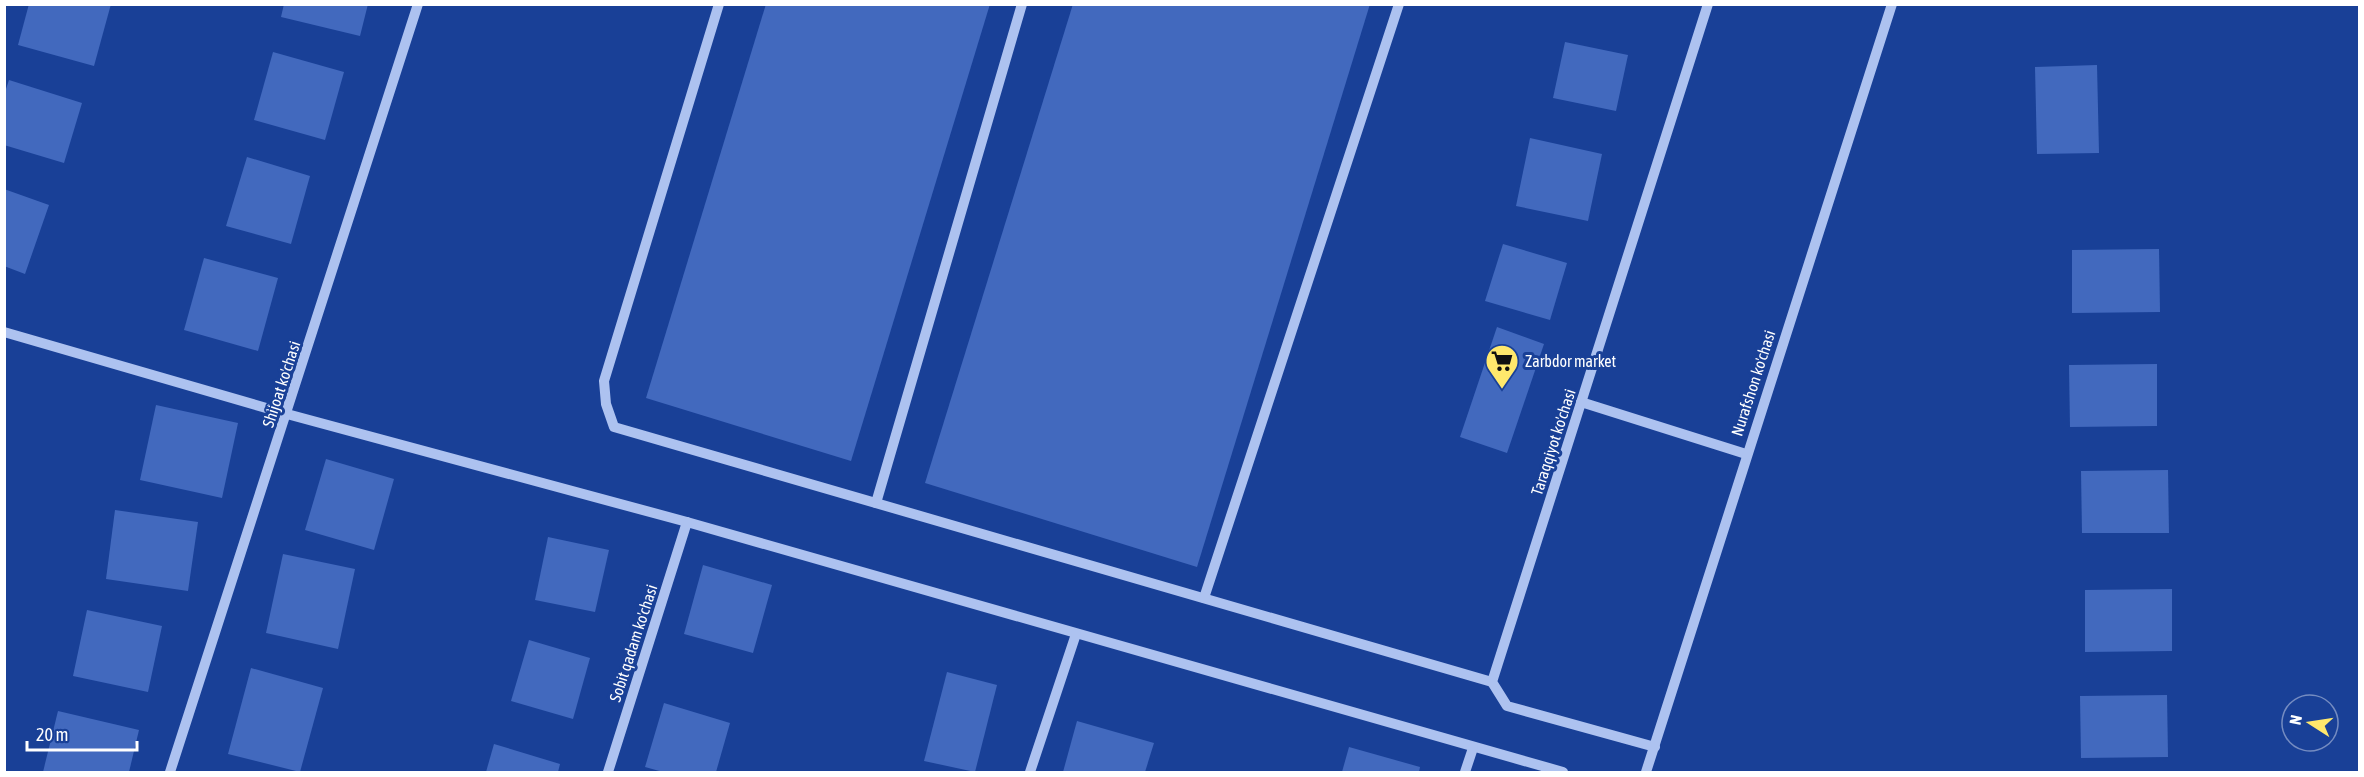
<svg xmlns="http://www.w3.org/2000/svg" width="2364" height="777" viewBox="0 0 2364 777" font-family="'Asap Condensed',sans-serif">
<style>
.building{fill:#4269be}
.lines{fill:none;stroke-linecap:round;stroke-linejoin:round}
.minor{stroke:#adc2f0;stroke-width:10}
.labels{text-anchor:middle;stroke-width:6;stroke-linejoin:round;paint-order:stroke}
.poi-label{font-size:16px;fill:#fff;stroke:#194097;text-anchor:start}
.street-label{font-size:16px;fill:#fff;stroke:#194097}
</style>
<rect width="100%" height="100%" fill="#194097"/>
<g class="building">
<polygon points="29,4 111,4 94,66 18,45"/>
<polygon points="284,4 368,4 360,36 281,17"/>
<polygon points="766,4 990,4 851,461 646,398"/>
<polygon points="1073,4 1370,4 1197,567 925,483"/>
<polygon points="1565,42 1628,55 1616,111 1553,98"/>
<polygon points="273,52 344,72 325,140 254,120"/>
<polygon points="2097,65 2099,153 2037,154 2035,67"/>
<polygon points="9,80 82,103 64,163 4,145 4,95"/>
<polygon points="1530,138 1602,154 1588,221 1516,206"/>
<polygon points="247,157 310,176 291,244 226,226"/>
<polygon points="4,189 49,205 25,274 4,266"/>
<polygon points="1503,244 1567,263 1550,320 1485,301"/>
<polygon points="2159,249 2160,312 2072,313 2072,250"/>
<polygon points="204,258 278,278 258,351 184,330"/>
<polygon points="1497,327 1544,344 1507,453 1460,437"/>
<polygon points="2157,364 2157,426 2070,427 2069,365"/>
<polygon points="156,405 238,423 222,498 140,480"/>
<polygon points="326,459 394,479 374,550 305,530"/>
<polygon points="2168,470 2169,533 2082,533 2081,471"/>
<polygon points="115,510 198,522 188,591 106,579"/>
<polygon points="548,537 609,550 595,612 535,600"/>
<polygon points="283,554 355,569 338,649 266,633"/>
<polygon points="703,565 772,585 753,653 684,634"/>
<polygon points="2172,589 2172,651 2085,652 2085,590"/>
<polygon points="87,610 162,626 148,692 73,676"/>
<polygon points="529,640 590,658 573,719 511,701"/>
<polygon points="251,668 323,688 300,772 228,754"/>
<polygon points="947,672 997,685 975,772 924,761"/>
<polygon points="2167,695 2168,757 2081,758 2080,696"/>
<polygon points="664,703 730,723 716,772 663,772 645,767"/>
<polygon points="58,711 139,730 129,772 43,772"/>
<polygon points="1077,721 1154,743 1145,772 1063,772"/>
<polygon points="494,744 560,764 558,772 486,772"/>
<polygon points="1349,747 1420,767 1419,772 1342,772"/>
</g>
<g class="lines">
<g class="minor">
<polyline points="719,4 604,381 606,404 614,427 1492,682"/>
<polyline points="4,332 287,414 687,522 1563,772"/>
<polyline points="1581,402 1746,454"/>
<polyline points="876,503 1022,4"/>
<polyline points="1204,598 1399,4"/>
<polyline points="1655,747 1507,706 1492,682 1708,4"/>
<polyline points="170,772 418,4"/>
<polyline points="608,772 687,522"/>
<polyline points="1030,772 1076,634"/>
<polyline points="1465,772 1473,748"/>
<polyline points="1646,772 1892,4"/>
</g>
</g>
<defs>
<g id="supermarket-pin" transform="scale(1.725)"><path d="M0 17L-7.5 6A9.5 9.5 0 1 1 7.5 6Z" fill="#ffe86c" stroke="#194097"/><path d="M-6-5.5h2.5l.6 2H6L4.5 2H-2.5L-4.4-4H-6ZM-1.5 3.2a1.3 1.3 0 1 0 .1 0ZM3 3.2a1.3 1.3 0 1 0 .1 0Z" fill="#111"/></g>
</defs>
<g fill-rule="evenodd">
<use href="#supermarket-pin" x="1502" y="361"/>
</g>
<g class="labels">
<g class="poi-label">
<text x="1525" y="367">Zarbdor market</text>
</g>
<g class="street-label">
<text transform="translate(1753 383) rotate(-72)" y="6">Nurafshon ko'chasi</text>
<text transform="translate(281 384) rotate(-72)" y="6">Shijoat ko'chasi</text>
<text transform="translate(1553 442) rotate(-72)" y="6">Taraqqiyot ko'chasi</text>
<text transform="translate(633 643) rotate(-72)" y="6">Sobit qadam ko'chasi</text>
</g>
</g>
<rect width="2364" height="777" fill="none" stroke="#ffffff" stroke-width="12"/>
<g transform="translate(2310 723) rotate(282)"><circle r="28" fill="#194097" stroke="#758cc1" stroke-width="1.5"/>
<path d="M0-4.5L10 22L0 15L-10 22Z" fill="#ffe86c"/>
<text y="-9" font-size="16" font-weight="bold" text-anchor="middle" fill="#ffffff">N</text>
</g>
<path d="M27 741v9h110v-9" fill="none" stroke="#ffffff" stroke-width="3"/>
<text x="36" y="741" font-size="18" fill="#ffffff" stroke="#194097" stroke-width="4.5" paint-order="stroke">20 m</text>
</svg>
